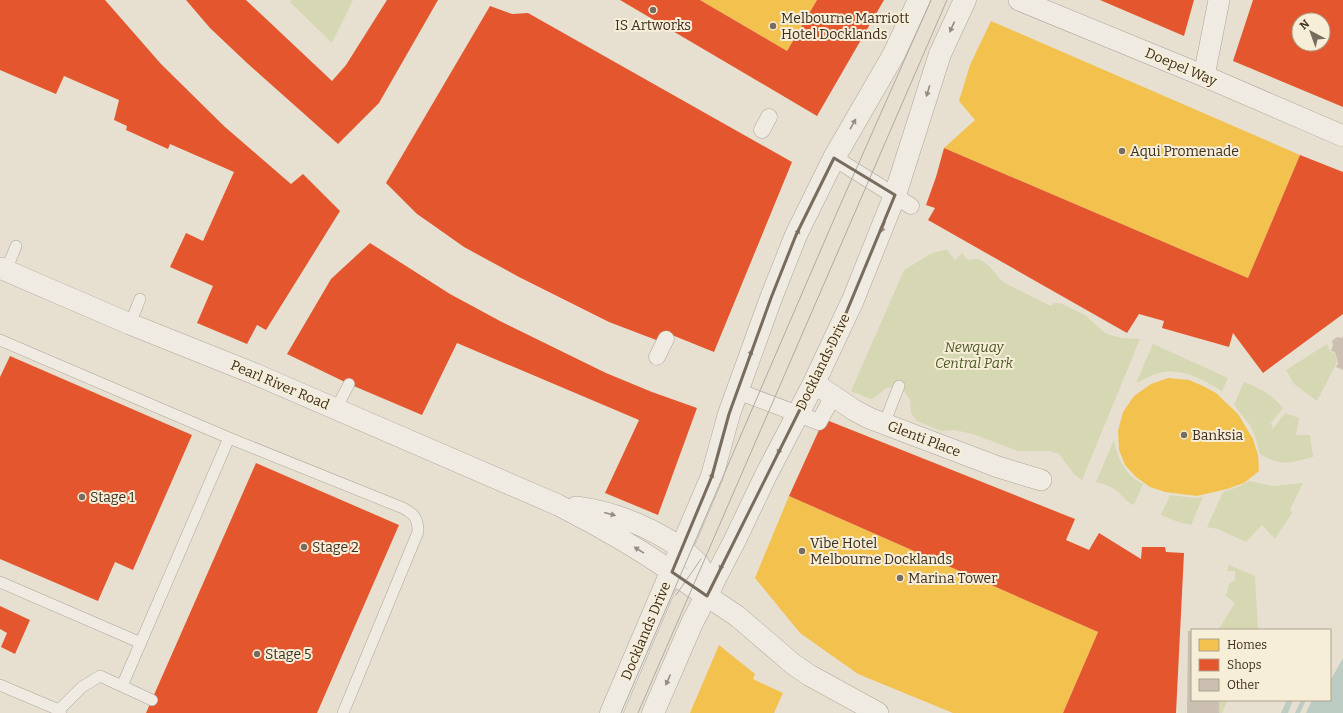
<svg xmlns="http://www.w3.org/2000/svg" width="1343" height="713" viewBox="0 0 1343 713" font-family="Bitter,serif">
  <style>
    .green { fill: #d6d7b3 }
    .water { fill: #bcccc2 }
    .pier { fill: #e7e0d1 }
    .homes { fill: #f2c14e }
    .shops { fill: #e4572e; fill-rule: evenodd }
    .building { fill: #cbbfb2 }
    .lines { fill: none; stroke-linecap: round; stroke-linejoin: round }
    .service-casing { stroke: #ada599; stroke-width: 12 }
    .pedestrian-casing { stroke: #ada599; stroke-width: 17 }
    .minor-casing { stroke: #ada599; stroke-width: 22 }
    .tertiary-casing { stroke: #ada599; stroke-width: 23 }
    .service { stroke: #efebe3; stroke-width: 11 }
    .pedestrian { stroke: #efebe3; stroke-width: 16 }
    .minor { stroke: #efebe3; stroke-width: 21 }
    .tertiary { stroke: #efebe3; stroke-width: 22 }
    .tram { stroke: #afaaa2; stroke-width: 1 }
    .oneway { fill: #968c82 }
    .marked { fill: none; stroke: #786c5e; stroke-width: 3; stroke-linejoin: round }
    .poi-dot { fill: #786c5e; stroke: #f7eed8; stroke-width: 1.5 }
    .labels { text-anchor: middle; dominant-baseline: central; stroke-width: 4; stroke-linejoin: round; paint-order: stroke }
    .poi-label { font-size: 14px; fill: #3d2e20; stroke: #f7eed8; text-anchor: start }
    .street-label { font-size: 14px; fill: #3d2e20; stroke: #f7eed8 }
    .park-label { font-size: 14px; font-style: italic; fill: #4d5a26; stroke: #f7eed8 }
  </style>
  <rect width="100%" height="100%" fill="#e7e0d1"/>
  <path class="green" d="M 291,0 L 353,0 L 332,43 L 290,2 Z
    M 945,250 L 947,250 L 955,260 L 962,253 L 968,260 L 974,259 L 979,259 L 988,265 L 1003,282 L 1051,306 L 1054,303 L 1060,303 L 1085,315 L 1105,333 L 1110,335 L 1122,338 L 1140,339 L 1082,480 L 1074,474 L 1059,454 L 1050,451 L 1018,451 L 973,434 L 954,430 L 941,431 L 917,421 L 911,413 L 910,400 L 908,397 L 905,392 L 898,387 L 886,388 L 874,398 L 870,399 L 851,391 L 904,270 L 932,253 Z
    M 1153,344 L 1228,378 L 1222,391 C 1204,380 1181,367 1159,373 C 1151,375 1144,380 1136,383 Z
    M 1327,344 L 1330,352 L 1335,353 L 1337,362 L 1317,401 L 1294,384 L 1286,370 Z
    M 1244,382 C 1260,388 1272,395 1283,408 L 1271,423 L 1273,429 L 1285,413 L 1299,418 L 1296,435 L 1310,435 L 1313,457 C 1288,463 1283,467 1260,454 L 1255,436 L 1250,425 L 1234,405 Z
    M 1114,440 C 1117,458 1126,476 1143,484 L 1134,505 C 1126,502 1123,496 1117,491 C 1111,486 1103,484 1096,482 Z
    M 1249,481 L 1273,486 L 1303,483 L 1290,509 L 1292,513 L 1275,539 L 1262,525 L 1246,542 L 1218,529 L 1207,527 L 1223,492 L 1240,486 Z
    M 1170,495 L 1195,498 L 1203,497 L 1191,525 L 1178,522 L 1161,515 Z
    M 1229,565 L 1255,576 L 1258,630 L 1218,630 L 1235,603 L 1226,596 L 1229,584 L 1235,580 L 1235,571 L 1227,571 Z
    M 1219,700 L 1228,700 L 1222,713 L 1219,713 Z"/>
  <path class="water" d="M 1343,658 L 1343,713 L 1281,713 L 1287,700 L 1330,700 L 1330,681 Z"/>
  <path class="pier" d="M 1293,700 L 1301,700 L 1295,713 L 1288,713 Z
    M 1306,700 L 1312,700 L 1306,713 L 1300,713 Z"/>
  <path class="homes" d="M 700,0 L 817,0 L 787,51 Z
    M 991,21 L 1300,155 L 1248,278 L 944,148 L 975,120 L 959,101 L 970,65 Z
    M 1168,378 L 1189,380 L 1203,386 L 1216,393 L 1238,414 L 1253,439 L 1258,455 L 1259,471 L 1244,483 L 1227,489 L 1197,496 L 1165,492 L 1150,487 L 1136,477 L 1125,465 L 1119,450 L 1118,431 L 1123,412 L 1134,396 L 1151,384 Z
    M 789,496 L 1098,632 L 1063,713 L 953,713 L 858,674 L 800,633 L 755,578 Z
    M 719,645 L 755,674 L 753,679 L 783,693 L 774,713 L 690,713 Z"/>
  <path class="shops" d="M 0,0 L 105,0 L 161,64 L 225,127 L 291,184 L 303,174 L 340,211 L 266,330 L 257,325 L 247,344 L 197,323 L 213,286 L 170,267 L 186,233 L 203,241 L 234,172 L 170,144 L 168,149 L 126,130 L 127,126 L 114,120 L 119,100 L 64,76 L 56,94 L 0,70 Z
    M 186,0 L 246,0 L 332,81 L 346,65 L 387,0 L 438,0 L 379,103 L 338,144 L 247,63 L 210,28 Z
    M 620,0 L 700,0 L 787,51 L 817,0 L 884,0 L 817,116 Z
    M 1100,0 L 1194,0 L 1184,36 Z
    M 1253,0 L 1343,0 L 1343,107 L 1233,61 ZM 1299,20 L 1323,20 L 1323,44 L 1299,44 Z
    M 490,6 L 512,14 L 528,13 L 792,162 L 714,352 L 667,333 L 664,343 L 609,322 L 519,277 L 464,247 L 430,223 L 417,214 L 386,183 Z
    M 944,148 L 1248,278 L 1300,155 L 1343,172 L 1343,314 L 1263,373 L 1233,333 L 1229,347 L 1162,328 L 1164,321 L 1139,314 L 1127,333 L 928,220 L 935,208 L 926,205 L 936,177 Z
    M 370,243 L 450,294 L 500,321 L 606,373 L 652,392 L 697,408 L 658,515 L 605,493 L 639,420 L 457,343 L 422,415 L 349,384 L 287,354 L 331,279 Z
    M 10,356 L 192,435 L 133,570 L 115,562 L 98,601 L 0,559 L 0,377 Z
    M 824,419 L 1075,519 L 1066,540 L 1089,550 L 1099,533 L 1141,559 L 1142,547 L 1165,547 L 1166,552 L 1184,553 L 1176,713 L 1063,713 L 1098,632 L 789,496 Z
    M 256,463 L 399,525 L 317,713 L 146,713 Z
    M 0,606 L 30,620 L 15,654 L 1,647 L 7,633 L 0,629 Z"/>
  <path class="building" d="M 1343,335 L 1343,370 L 1336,367 L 1338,363 L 1335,352 L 1331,351 L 1333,345 L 1332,341 L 1337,337 L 1342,338 Z
    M 1188,631 L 1192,631 L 1192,700 L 1219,700 L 1219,713 L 1187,713 Z"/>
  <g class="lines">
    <g class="service-casing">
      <path id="service" d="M 6,271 L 16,246
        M 130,324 L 140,299
        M 0,340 L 229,438 L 403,508 C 414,514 418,518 418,532 L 343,713
        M 336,409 L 349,384
        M 884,424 L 899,386
        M 0,582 L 141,643
        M 0,685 L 59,710 L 61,713
        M 122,686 L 229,438
        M 59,710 L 82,687 L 100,676 L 152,700"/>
    </g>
    <g class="pedestrian-casing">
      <path id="pedestrian" d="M 762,130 L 769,117
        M 834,158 L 911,206
        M 657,357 L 666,339
        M 737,391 L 819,422 L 833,396"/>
    </g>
    <g class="minor-casing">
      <path id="minor" d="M 1019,0 L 1204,76 L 1343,136
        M 1204,76 L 1219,0
        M 0,268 L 130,324 L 255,374 L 558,505 C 597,525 635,546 672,572
        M 814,383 L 854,410 L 869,418 L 998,467 L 1041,480
        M 576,507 C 614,512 649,526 681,548
        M 707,596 L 737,616 L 793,664 L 809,675 L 878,713"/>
    </g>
    <g class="tertiary-casing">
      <path id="tertiary" d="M 681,548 L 698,564 L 711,587
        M 672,572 L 707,596
        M 611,713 L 712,476 L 729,414 L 771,298 L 796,235 L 834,158 L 894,54 L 919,0
        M 653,713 L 692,623 L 735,540 L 766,475 L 814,383 L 853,300 L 895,195 L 940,54 L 965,0"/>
    </g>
    <use href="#service" class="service"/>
    <use href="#pedestrian" class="pedestrian"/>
    <use href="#minor" class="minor"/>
    <use href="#tertiary" class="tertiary"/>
    <path class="tram" d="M 676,595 L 701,559
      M 621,713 L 838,210 L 931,0
      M 638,713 L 947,0"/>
  </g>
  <defs><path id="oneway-solid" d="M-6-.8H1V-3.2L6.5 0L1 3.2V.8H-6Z"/></defs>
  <g class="oneway">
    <use href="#oneway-solid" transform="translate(952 27) rotate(115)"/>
    <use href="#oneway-solid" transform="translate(928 91) rotate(107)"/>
    <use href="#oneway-solid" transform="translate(853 124) rotate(-61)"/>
    <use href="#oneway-solid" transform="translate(883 227) rotate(112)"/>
    <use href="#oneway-solid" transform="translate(797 234) rotate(-65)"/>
    <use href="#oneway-solid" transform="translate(750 355) rotate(-70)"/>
    <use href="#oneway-solid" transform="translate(780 449) rotate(118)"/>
    <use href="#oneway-solid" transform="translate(711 478) rotate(-70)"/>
    <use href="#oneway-solid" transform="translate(610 514) rotate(15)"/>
    <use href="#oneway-solid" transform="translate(639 550) rotate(-148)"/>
    <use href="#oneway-solid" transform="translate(722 565) rotate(116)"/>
    <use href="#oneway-solid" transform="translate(668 680) rotate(114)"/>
  </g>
  <path class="marked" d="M 834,158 L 895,195 L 837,335 L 707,596 L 672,572 L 712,476 L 729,414 L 771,298 L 796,235 Z"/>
  <g class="poi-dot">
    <circle cx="653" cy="10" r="4"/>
    <circle cx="773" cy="26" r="4"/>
    <circle cx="1122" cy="151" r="4"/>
    <circle cx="1184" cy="435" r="4"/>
    <circle cx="82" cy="497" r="4"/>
    <circle cx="304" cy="547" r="4"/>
    <circle cx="802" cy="551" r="4"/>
    <circle cx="900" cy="578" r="4"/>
    <circle cx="257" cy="654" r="4"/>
  </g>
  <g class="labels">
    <g class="poi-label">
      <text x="781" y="18">Melbourne Marriott<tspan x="781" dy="16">Hotel Docklands</tspan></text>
      <text x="653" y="25" text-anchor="middle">IS Artworks</text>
      <text x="1130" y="151">Aqui Promenade</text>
      <text x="1192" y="435">Banksia</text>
      <text x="90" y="497">Stage 1</text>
      <text x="810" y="543">Vibe Hotel<tspan x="810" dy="16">Melbourne Docklands</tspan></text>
      <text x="312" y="547">Stage 2</text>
      <text x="908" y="578">Marina Tower</text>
      <text x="265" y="654">Stage 5</text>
    </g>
    <g class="street-label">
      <text transform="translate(1181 67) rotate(23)">Doepel Way</text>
      <text transform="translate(823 362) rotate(-64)">Docklands Drive</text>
      <text transform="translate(280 385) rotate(23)">Pearl River Road</text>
      <text transform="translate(924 439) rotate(21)">Glenti Place</text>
      <text transform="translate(646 631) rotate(-67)">Docklands Drive</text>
    </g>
    <g class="park-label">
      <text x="974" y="347">Newquay<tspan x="974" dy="16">Central Park</tspan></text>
    </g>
  </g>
  <rect x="1191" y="629" width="140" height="72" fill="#f7eed8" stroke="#ada18e"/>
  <rect x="1199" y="639" width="20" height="12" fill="#f2c14e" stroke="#ada18e"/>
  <text x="1227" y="649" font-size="12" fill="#3d2e20">Homes</text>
  <rect x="1199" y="659" width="20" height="12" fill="#e4572e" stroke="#ada18e"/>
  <text x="1227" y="669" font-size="12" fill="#3d2e20">Shops</text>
  <rect x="1199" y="679" width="20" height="12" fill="#cbbfb2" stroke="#ada18e"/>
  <text x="1227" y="689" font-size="12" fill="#3d2e20">Other</text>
  <g transform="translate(1311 32) rotate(319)"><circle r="19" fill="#f7eed8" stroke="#ada18e"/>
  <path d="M0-3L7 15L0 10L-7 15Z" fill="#786c5e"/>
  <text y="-6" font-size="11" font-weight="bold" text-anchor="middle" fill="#3d2e20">N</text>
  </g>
</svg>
